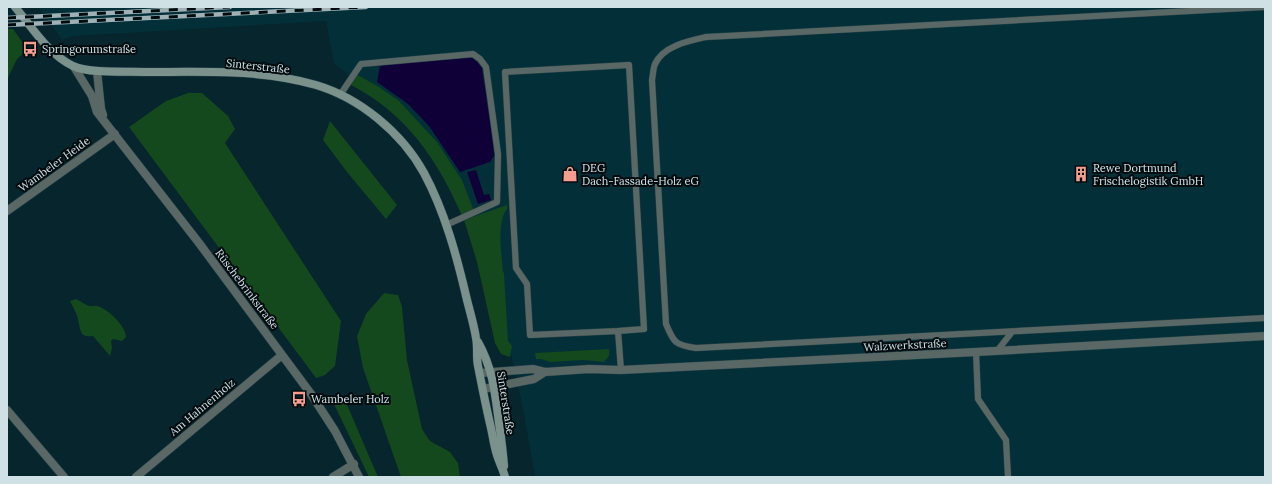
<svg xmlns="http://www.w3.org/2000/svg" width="1272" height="484" viewBox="0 0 1272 484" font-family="Lora,serif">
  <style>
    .built { fill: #032f38 }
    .green { fill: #14481d }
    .water { fill: #100038 }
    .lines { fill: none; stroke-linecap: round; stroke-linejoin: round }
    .lane-casing { stroke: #26434a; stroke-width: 7 }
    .street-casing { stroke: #26434a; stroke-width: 9 }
    .secondary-casing { stroke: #26434a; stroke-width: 9 }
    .lane { stroke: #5a6865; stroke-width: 6 }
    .street { stroke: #5a6865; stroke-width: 8 }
    .secondary { stroke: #7b918c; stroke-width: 8 }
    .rail-casing { stroke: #9db1b6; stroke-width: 4.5 }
    .rail { stroke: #020c0f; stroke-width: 3; stroke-dasharray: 9; stroke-linecap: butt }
    .labels { text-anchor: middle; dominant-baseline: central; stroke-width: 4; stroke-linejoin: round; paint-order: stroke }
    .poi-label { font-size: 11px; fill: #d0e1e5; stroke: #020c0f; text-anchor: start }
    .street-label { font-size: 11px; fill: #d0e1e5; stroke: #020c0f }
  </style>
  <rect width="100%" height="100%" fill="#06252c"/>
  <path class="built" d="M 38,7 L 1265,7 L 1265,477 L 535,477 L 523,409 L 487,242 L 449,176 L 412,121 L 334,64 L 326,21 L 73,36 L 62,40 Z"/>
  <path class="green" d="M 7,29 L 13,29 L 28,50 L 17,59 L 8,78 L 7,76 Z
    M 356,74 L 379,87 L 399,101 L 437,142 L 462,180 L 474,211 L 462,216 C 438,160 405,112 349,84 Z
    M 188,93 L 202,93 L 228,116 L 235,129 L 225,143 L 341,321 L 335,366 L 325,375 L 316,378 L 129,127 L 166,101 Z
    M 330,121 L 397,205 L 386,219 L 347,172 L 323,140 Z
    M 507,205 L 507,209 C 496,222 502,256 503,272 L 504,273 L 508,341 L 512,346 L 510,357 L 501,354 L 495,343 L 477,262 L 464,220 Z
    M 384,293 L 398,295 L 402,307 L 407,360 L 422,429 L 430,441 L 450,452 L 458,463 L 460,477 L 401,477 L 363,368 L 357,336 L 366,314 Z
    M 76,299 C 81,301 86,306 91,306 C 93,307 95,305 97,306 C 107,308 126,326 126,337 L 122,341 L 113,339 L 111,341 L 112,348 L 110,356 L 93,336 C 79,338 81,330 78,320 C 77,313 73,307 70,301 Z
    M 609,349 L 609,356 L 604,362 L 584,360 L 550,362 L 541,359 L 536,359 L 535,353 Z
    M 332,400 L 345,400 L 378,477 L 369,477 Z"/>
  <path class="water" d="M 471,57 L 477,62 L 482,68 L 493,143 L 494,156 L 490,162 L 460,172 L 429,126 L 408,104 L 377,82 L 380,66 L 384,64 Z
    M 476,170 L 484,195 L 489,194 L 491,200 L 478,204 L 467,172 Z"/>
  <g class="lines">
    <g class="lane-casing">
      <path id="lane" d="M 1265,7 L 706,37 C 688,41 663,46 655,64 C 653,69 653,75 652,80 L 666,324 C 674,343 675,345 696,348 L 1265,318
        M 340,95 L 361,64 L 473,54 L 480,59 L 486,67 L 498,154 L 497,202 L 446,225
        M 618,331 L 530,335 L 527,284 L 516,268 L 505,72 L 629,65 L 644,329 L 618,331 L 621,370
        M 997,351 L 1012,332
        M 976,352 L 978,399 L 1006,440 L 1008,477"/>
    </g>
    <g class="street-casing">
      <path id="street" d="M 74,67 L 92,96 L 97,112 L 199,243 L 311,394 L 335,431 L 359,477
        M 97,71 L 101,109 L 103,115
        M 7,211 L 115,134
        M 480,373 L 533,369 L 545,372 L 589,369 L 621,370 L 976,352 L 1265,336
        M 483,389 L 534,379 L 545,372
        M 7,410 L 64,477
        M 136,477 L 282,355
        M 333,477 L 354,464"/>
    </g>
    <g class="secondary-casing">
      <path id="secondary" d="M 15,7 C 32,27 48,54 73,66 C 91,74 127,71 147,72 C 203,72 262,69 316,85 C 360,98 402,133 424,173 C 445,212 457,257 467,300 C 470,312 474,325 476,338 C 478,347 476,357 478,366 C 482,386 486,407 491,428 C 493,437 494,446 497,455 C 499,462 503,469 505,477
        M 478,342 C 493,369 495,393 499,423 C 501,437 503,452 504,466"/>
    </g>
    <use href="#lane" class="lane"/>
    <use href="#street" class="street"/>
    <use href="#secondary" class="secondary"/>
    <g class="rail-casing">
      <path id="rail" d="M 7,18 L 230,7
        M 7,25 L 366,7"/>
    </g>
    <use href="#rail" class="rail"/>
  </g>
  <defs>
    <g id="bus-bare" transform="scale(1.2)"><path d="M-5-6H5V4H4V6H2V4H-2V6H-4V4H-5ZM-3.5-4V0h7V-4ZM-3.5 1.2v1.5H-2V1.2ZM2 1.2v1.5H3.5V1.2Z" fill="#f59d8e" stroke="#020c0f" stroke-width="2.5" paint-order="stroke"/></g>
    <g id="shop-bare" transform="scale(1.2)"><path d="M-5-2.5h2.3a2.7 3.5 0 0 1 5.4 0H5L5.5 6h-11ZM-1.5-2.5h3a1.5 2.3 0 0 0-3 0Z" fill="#f59d8e" stroke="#020c0f" stroke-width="2.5" paint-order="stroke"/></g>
    <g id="building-bare" transform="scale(1.2)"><path d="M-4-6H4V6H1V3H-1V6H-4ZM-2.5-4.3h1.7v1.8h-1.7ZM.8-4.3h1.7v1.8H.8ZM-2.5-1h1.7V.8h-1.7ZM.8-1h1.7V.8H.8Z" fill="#f59d8e" stroke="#020c0f" stroke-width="2.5" paint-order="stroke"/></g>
  </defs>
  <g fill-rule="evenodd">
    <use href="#bus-bare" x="30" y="49"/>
    <use href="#shop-bare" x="570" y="174"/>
    <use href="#building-bare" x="1081" y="174"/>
    <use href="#bus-bare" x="299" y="399"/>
  </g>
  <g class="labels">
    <g class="poi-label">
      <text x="42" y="49">Springorumstraße</text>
      <text x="582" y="168">DEG<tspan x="582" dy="13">Dach-Fassade-Holz eG</tspan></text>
      <text x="1093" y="168">Rewe Dortmund<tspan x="1093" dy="13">Frischelogistik GmbH</tspan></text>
      <text x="311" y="399">Wambeler Holz</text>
    </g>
    <g class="street-label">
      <text transform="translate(258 66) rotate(6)">Sinterstraße</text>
      <text transform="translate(54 164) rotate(-36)">Wambeler Heide</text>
      <text transform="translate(247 289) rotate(53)">Rüschebrinkstraße</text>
      <text transform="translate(905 345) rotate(-3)">Walzwerkstraße</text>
      <text transform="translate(506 403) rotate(81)">Sinterstraße</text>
      <text transform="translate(202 407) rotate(-40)">Am Hahnenholz</text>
    </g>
  </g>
  <rect width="1272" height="484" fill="none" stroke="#d0e1e5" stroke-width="16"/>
</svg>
